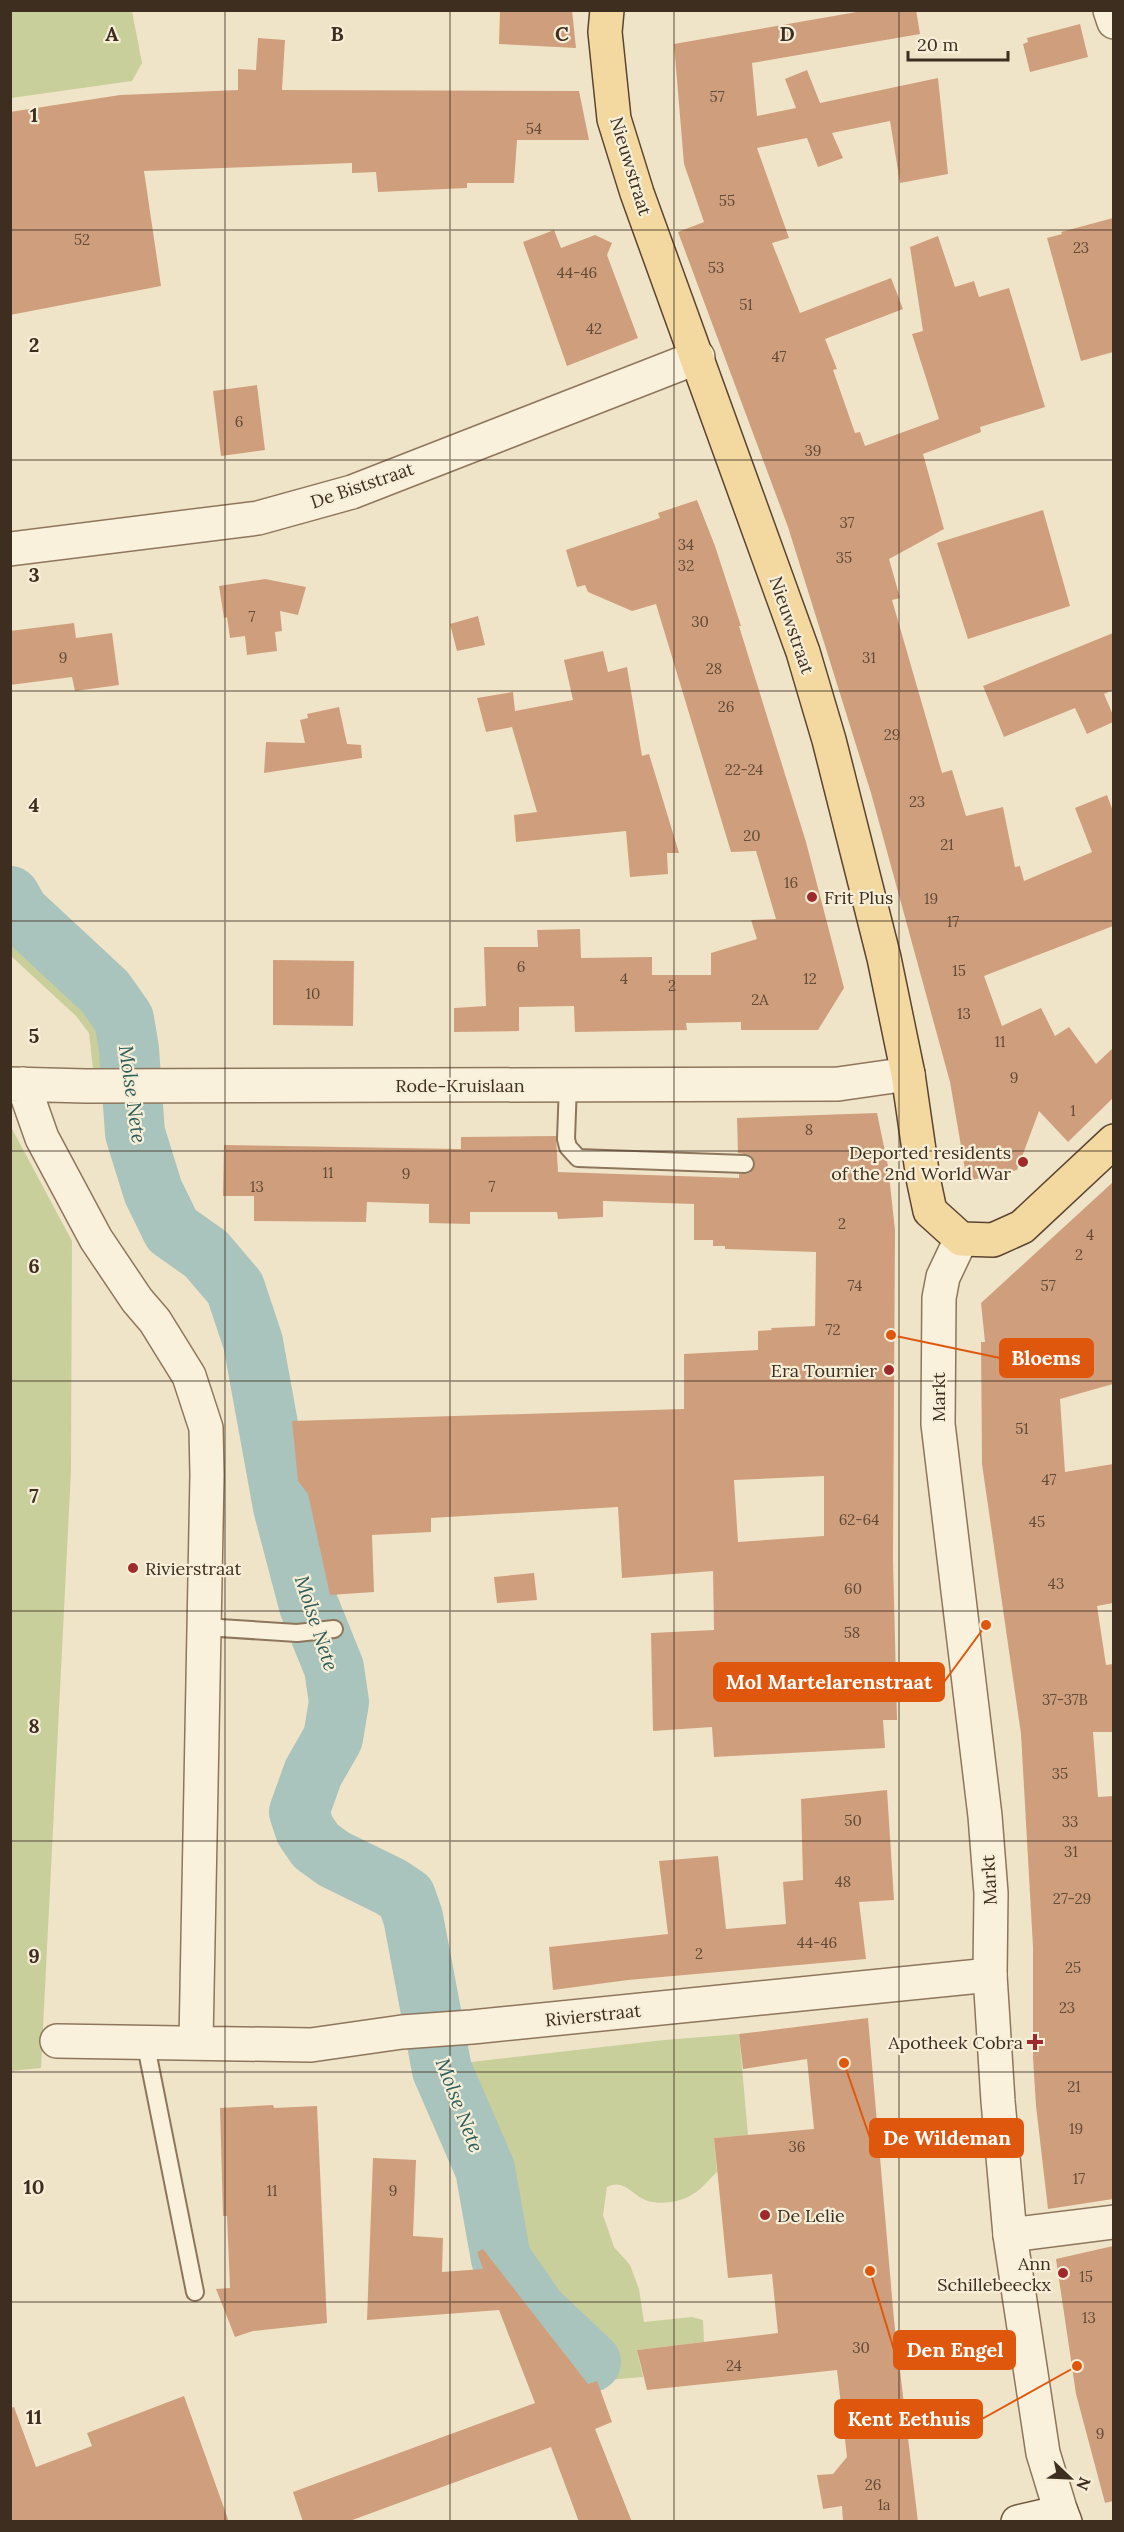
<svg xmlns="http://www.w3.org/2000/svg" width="1124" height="2532" viewBox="0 0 1124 2532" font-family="Lora,serif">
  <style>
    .green { fill: #c9cf9b }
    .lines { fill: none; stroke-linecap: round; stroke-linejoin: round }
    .river { stroke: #a9c4bc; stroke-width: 60 }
    .building { fill: #cf9f7d; fill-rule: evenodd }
    .service-casing { stroke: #8d765c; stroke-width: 20 }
    .minor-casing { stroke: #8d765c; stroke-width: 36 }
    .tertiary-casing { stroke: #8d765c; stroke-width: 36 }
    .secondary-casing { stroke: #6f573f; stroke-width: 36 }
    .primary-casing { stroke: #5b4430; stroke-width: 36 }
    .service { stroke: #faf1dc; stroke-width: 16 }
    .minor { stroke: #faf1dc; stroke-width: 33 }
    .tertiary { stroke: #faf1dc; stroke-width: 33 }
    .secondary { stroke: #faf1dc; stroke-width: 33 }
    .primary { stroke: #f3d9a0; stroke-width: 33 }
    .grid { fill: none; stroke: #3d2e20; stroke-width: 1.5; stroke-opacity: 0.55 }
    .poi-dot { fill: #9e2a2b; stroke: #f7eed8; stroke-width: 2 }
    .labels { text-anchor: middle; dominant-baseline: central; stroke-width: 4.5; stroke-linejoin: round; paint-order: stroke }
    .number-label { font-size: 15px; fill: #624a37 }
    .street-label { font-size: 18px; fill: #3d2e20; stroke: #f7eed8 }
    .poi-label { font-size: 18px; fill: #3d2e20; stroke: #f7eed8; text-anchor: end }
    .water-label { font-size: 20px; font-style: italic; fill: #2f5d5a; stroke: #f7eed8 }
    .grid-label { font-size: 20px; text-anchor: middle; font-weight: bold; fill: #3d2e20; stroke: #f7eed8; stroke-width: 4.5; stroke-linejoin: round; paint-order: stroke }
    .leader { fill: none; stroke: #df570d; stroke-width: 2 }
    .callout-dot { fill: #df570d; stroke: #f7eed8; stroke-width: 2 }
    .callout { fill: #df570d; stroke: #df570d; stroke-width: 2 }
    .callout-label { font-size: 20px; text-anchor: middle; font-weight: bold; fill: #fff }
  </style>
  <rect width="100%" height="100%" fill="#f0e4c8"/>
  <path class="green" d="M 10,11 L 132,11 L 142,63 L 132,81 L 11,98 Z
    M 11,896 L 19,912 L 105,992 L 124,1019 L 130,1067 L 93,1069 L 89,1033 L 76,1016 L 11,956 Z
    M 10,1125 L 72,1241 L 71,1471 L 41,2068 L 11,2071 Z
    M 739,2034 L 748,2135 L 714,2138 L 717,2172 C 709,2179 702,2189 693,2194 C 681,2202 662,2205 648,2201 C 632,2196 625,2178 607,2187 L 603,2215 L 614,2247 L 630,2265 L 639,2289 L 644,2322 L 692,2317 L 703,2320 L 704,2342 L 637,2350 L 643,2377 L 608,2380 L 593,2349 L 547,2307 L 511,2257 L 494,2176 L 479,2129 L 460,2084 L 454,2064 L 664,2040 Z"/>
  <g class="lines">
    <path class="river" d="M 10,896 L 19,912 L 105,992 L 124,1019 L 129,1049 L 135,1133 L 153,1191 L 172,1230 L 206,1254 L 235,1288 L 253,1342 L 283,1507 L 309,1606 L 334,1668 L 339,1702 L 333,1738 L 313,1773 L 299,1812 L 305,1830 L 316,1846 L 334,1859 L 391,1887 L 406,1897 L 413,1917 L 442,2070 L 485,2169 L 501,2259 L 537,2311 L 591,2362"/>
  </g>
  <path class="building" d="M 500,10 L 572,10 L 576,48 L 499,44 Z
    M 868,10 L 916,10 L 920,34 L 752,63 L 757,116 L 796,108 L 785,79 L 807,70 L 820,103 L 938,78 L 948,174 L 900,183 L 890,121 L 832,133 L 843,158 L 818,167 L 807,138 L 757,148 L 789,238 L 772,243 L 800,313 L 891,278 L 903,309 L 825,339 L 837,369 L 833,370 L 855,433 L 860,432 L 865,446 L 939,419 L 912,334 L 923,331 L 910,247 L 938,236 L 955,287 L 974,281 L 979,297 L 1009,288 L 1045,407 L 980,427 L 981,432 L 923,454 L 944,529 L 889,559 L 900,598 L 892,600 L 942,773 L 952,770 L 966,816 L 1003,807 L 1015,867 L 1020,866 L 1024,881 L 1092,852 L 1075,808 L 1107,795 L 1113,811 L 1113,926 L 984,976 L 1002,1026 L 1041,1008 L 1055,1036 L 1069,1027 L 1096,1064 L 1113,1048 L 1113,1098 L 1068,1142 L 1039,1111 L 1017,1170 L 967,1181 L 950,1082 L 871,793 L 788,527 L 678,232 L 704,222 L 684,164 L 674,44 Z
    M 1080,24 L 1088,57 L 1030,72 L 1023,44 L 1028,42 L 1027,38 Z
    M 258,38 L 285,40 L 282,90 L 579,91 L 589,140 L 517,140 L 514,183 L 467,183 L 467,188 L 378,192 L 376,172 L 352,173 L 352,163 L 144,171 L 161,286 L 10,315 L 10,112 L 120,95 L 238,90 L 238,69 L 256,70 Z
    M 1113,218 L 1113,352 L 1081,361 L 1047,238 L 1062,234 L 1061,232 Z
    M 554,230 L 561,248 L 595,235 L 612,243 L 607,255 L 638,338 L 567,366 L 523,242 Z
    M 257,385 L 265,450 L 221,456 L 213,391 Z
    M 697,500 L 715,546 L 741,626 L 739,626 L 806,842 L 844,988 L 818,1030 L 741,1030 L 741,1022 L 686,1023 L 687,1030 L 575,1032 L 574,1006 L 519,1007 L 519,1031 L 454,1032 L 454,1008 L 486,1006 L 484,947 L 538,947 L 537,930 L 580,929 L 581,958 L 652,957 L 652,975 L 711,975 L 711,953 L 757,939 L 751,920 L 776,919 L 756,851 L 731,852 L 656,604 L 632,611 L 588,592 L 585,585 L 577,587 L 566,550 L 660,518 L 658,513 Z
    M 1043,510 L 1070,606 L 968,639 L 937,543 Z
    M 265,579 L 306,587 L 298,615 L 280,611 L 282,631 L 275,632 L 277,651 L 247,655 L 245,636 L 230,638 L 227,617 L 224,618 L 219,586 Z
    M 478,616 L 485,645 L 457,651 L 450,624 Z
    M 74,623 L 76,638 L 112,633 L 119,685 L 75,691 L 72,677 L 10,685 L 10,631 Z
    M 1113,633 L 1113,690 L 1104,694 L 1113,715 L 1113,722 L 1087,734 L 1075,708 L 1004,737 L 983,686 Z
    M 603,651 L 608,672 L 627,667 L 642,756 L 649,754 L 679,853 L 667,853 L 668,874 L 630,877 L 626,831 L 516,842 L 514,815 L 537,812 L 512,727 L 486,732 L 477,698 L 513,692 L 515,711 L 573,700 L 564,660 Z
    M 339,707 L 347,744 L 361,745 L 362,758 L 264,773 L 266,742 L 305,743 L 300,720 L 308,718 L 307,714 Z
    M 273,960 L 354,961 L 353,1026 L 273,1025 Z
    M 877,1113 L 888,1166 L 895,1230 L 893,1560 L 897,1720 L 883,1720 L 885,1748 L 714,1757 L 712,1727 L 653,1731 L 651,1633 L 714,1630 L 713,1571 L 622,1578 L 618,1507 L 431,1518 L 431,1532 L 372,1535 L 374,1592 L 330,1595 L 308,1494 L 298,1481 L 292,1421 L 684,1409 L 684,1354 L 758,1350 L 758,1331 L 772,1330 L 771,1328 L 815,1326 L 816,1252 L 725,1249 L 725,1246 L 713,1246 L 713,1240 L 694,1240 L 694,1204 L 603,1201 L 603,1217 L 558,1219 L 557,1212 L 470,1212 L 470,1224 L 429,1223 L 429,1204 L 367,1202 L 366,1222 L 254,1221 L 254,1196 L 223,1196 L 224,1145 L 461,1149 L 461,1137 L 556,1136 L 558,1172 L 739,1178 L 739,1174 L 750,1173 L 755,1164 L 750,1155 L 738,1153 L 737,1118 ZM 824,1476 L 824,1536 L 738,1542 L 734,1480 Z
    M 1113,1182 L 1113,1384 L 1060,1399 L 1065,1472 L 1113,1464 L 1113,1603 L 1097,1606 L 1106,1665 L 1113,1664 L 1113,1732 L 1093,1732 L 1098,1797 L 1113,1796 L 1113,2199 L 1048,2209 L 1036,2106 L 1033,2058 L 1033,1947 L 1021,1734 L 982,1464 L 981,1342 L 985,1342 L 981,1303 Z
    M 534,1573 L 537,1600 L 497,1603 L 494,1577 Z
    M 887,1790 L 894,1900 L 859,1902 L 866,1959 L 628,1980 L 553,1990 L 549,1947 L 668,1934 L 659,1861 L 718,1856 L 726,1929 L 786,1924 L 783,1882 L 803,1880 L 801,1799 Z
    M 868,2018 L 894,2320 L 918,2522 L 843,2522 L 842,2506 L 823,2509 L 817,2475 L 833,2474 L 847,2457 L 837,2370 L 647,2390 L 637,2350 L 778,2333 L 772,2274 L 728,2278 L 714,2138 L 814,2129 L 807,2059 L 743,2069 L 739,2034 Z
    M 273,2105 L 274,2108 L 317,2106 L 327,2323 L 253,2331 L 235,2337 L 216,2289 L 230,2288 L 227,2216 L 223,2216 L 220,2108 Z
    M 373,2158 L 416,2160 L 413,2236 L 443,2238 L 442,2272 L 483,2269 L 477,2252 L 483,2249 L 588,2384 L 597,2381 L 612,2422 L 595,2429 L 632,2522 L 579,2522 L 551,2447 L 347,2522 L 303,2522 L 293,2492 L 535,2403 L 499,2310 L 367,2320 Z
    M 1113,2246 L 1113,2501 L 1105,2503 L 1076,2394 L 1056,2259 Z
    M 184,2396 L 229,2522 L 10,2522 L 10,2408 L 14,2407 L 36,2467 L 92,2446 L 87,2433 Z"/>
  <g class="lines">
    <g class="service-casing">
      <path id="service" d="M 568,1084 L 566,1139 L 568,1147 L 578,1158 L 745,1164
        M 204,1627 L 297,1633 L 334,1629
        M 145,2041 L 195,2292"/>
    </g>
    <g class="minor-casing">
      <path id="minor" d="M 1110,10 L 1114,22
        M 10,549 L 258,518 L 352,492 L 698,357
        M 10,1084 L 86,1086 L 838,1084 L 908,1074
        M 23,1084 L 42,1138 L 96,1239 L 137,1300 L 155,1321 L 189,1376 L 206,1428 L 207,1475 L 196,2043
        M 57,2041 L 311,2045 L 402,2032 L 472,2027 L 990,1975
        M 1010,2235 L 1114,2222"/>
    </g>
    <g class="tertiary-casing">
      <path id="tertiary" d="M 961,1239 L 943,1277 L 939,1298 L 938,1424 L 985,1816 L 991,1893 L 990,1975 L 998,2101 L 1010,2235 L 1043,2453 L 1061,2512"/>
    </g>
    <g class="secondary-casing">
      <path id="secondary" d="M 1018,2522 L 1061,2512 L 1065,2522"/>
    </g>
    <g class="primary-casing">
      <path id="primary" d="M 607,10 L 605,32 L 614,119 L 637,193 L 803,652 L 829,740 L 884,958 L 908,1074 L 923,1178 L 930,1211 L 961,1239 L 993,1240 L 1022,1227 L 1114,1141"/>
    </g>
    <use href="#service" class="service"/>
    <use href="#minor" class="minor"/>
    <use href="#tertiary" class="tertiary"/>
    <use href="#secondary" class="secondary"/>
    <use href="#primary" class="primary"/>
  </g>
  <path class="grid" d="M 225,10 L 225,2522M 450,10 L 450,2522M 674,10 L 674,2522M 899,10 L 899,2522M 10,230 L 1114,230M 10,460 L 1114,460M 10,691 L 1114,691M 10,921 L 1114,921M 10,1151 L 1114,1151M 10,1381 L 1114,1381M 10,1611 L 1114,1611M 10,1841 L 1114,1841M 10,2072 L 1114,2072M 10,2302 L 1114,2302"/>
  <g class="poi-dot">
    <circle cx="812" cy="897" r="6"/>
    <circle cx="1023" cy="1162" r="6"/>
    <circle cx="889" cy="1370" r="6"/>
    <circle cx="133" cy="1568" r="6"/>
    <path d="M1032 2033h6v6h6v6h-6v6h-6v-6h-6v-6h6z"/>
    <circle cx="765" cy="2215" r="6"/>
    <circle cx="1063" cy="2273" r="6"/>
  </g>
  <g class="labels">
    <g class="number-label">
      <text x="717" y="96">57</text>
      <text x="534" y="128">54</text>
      <text x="727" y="200">55</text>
      <text x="82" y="239">52</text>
      <text x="1081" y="247">23</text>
      <text x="716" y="267">53</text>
      <text x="577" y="272">44-46</text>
      <text x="746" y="304">51</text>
      <text x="594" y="328">42</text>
      <text x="779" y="356">47</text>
      <text x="239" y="421">6</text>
      <text x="813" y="450">39</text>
      <text x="847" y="522">37</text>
      <text x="686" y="544">34</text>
      <text x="844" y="557">35</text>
      <text x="686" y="565">32</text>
      <text x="252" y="616">7</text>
      <text x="700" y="621">30</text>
      <text x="63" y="657">9</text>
      <text x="869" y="657">31</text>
      <text x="714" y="668">28</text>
      <text x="726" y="706">26</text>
      <text x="892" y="734">29</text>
      <text x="744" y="769">22-24</text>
      <text x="917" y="801">23</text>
      <text x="752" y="835">20</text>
      <text x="947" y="844">21</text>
      <text x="791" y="882">16</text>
      <text x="931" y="898">19</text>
      <text x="953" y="921">17</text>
      <text x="521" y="966">6</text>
      <text x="959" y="970">15</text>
      <text x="624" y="978">4</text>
      <text x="810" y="978">12</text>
      <text x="672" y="985">2</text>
      <text x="313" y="993">10</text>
      <text x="760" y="999">2A</text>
      <text x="964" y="1013">13</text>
      <text x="1000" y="1041">11</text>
      <text x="1014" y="1077">9</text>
      <text x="1073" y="1110">1</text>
      <text x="809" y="1129">8</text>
      <text x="328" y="1172">11</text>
      <text x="406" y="1173">9</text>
      <text x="257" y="1186">13</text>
      <text x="492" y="1186">7</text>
      <text x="842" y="1223">2</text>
      <text x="1090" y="1234">4</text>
      <text x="1079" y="1254">2</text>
      <text x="855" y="1285">74</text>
      <text x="1048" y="1285">57</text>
      <text x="833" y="1329">72</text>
      <text x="1022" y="1428">51</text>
      <text x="1049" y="1479">47</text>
      <text x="859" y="1519">62-64</text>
      <text x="1037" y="1521">45</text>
      <text x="1056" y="1583">43</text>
      <text x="853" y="1588">60</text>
      <text x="852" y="1632">58</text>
      <text x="1065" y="1699">37-37B</text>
      <text x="1060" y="1773">35</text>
      <text x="853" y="1820">50</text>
      <text x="1070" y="1821">33</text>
      <text x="1071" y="1851">31</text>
      <text x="843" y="1881">48</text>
      <text x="1072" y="1898">27-29</text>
      <text x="817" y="1942">44-46</text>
      <text x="699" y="1953">2</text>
      <text x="1073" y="1967">25</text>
      <text x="1067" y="2007">23</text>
      <text x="1074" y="2086">21</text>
      <text x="1076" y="2128">19</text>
      <text x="797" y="2146">36</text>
      <text x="1079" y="2178">17</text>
      <text x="272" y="2190">11</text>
      <text x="393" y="2190">9</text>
      <text x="1086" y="2276">15</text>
      <text x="1089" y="2317">13</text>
      <text x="861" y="2347">30</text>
      <text x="734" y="2365">24</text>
      <text x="1100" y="2433">9</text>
      <text x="873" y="2484">26</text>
      <text x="884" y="2504">1a</text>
    </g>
    <g class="street-label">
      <text transform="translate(631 166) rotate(73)">Nieuwstraat</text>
      <text transform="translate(362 485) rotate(-19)">De Biststraat</text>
      <text transform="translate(792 625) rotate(71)">Nieuwstraat</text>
      <text x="460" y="1085">Rode-Kruislaan</text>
      <text transform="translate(938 1397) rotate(-90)">Markt</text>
      <text transform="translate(989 1880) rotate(-93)">Markt</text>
      <text transform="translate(593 2015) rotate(-6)">Rivierstraat</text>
    </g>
    <g class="poi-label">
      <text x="824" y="897" text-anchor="start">Frit Plus</text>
      <text x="1011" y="1152">Deported residents<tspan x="1011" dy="21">of the 2nd World War</tspan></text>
      <text x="877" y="1370">Era Tournier</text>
      <text x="145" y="1568" text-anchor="start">Rivierstraat</text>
      <text x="1023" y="2042">Apotheek Cobra</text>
      <text x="777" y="2215" text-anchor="start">De Lelie</text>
      <text x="1051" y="2263">Ann<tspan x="1051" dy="21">Schillebeeckx</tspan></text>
    </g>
    <g class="water-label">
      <text transform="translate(133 1094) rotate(82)">Molse Nete</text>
      <text transform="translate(317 1623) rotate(72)">Molse Nete</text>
      <text transform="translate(460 2105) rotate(69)">Molse Nete</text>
    </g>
  </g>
  <g class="grid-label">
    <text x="112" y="41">A</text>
    <text x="337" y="41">B</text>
    <text x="562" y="41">C</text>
    <text x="787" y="41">D</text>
    <text x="34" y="122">1</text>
    <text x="34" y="352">2</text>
    <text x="34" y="582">3</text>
    <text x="34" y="812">4</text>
    <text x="34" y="1043">5</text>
    <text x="34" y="1273">6</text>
    <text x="34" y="1503">7</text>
    <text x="34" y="1733">8</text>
    <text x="34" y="1963">9</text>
    <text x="34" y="2194">10</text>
    <text x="34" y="2424">11</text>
  </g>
  <path class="leader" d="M891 1335L1000 1358M986 1625L944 1682M844 2063L870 2138M870 2271L894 2350M1077 2366L982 2419"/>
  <g class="callout-dot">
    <circle cx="891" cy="1335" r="6"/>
    <circle cx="986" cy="1625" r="6"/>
    <circle cx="844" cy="2063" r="6"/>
    <circle cx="870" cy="2271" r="6"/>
    <circle cx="1077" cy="2366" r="6"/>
  </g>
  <g class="callout">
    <rect x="1000" y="1339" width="93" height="38" rx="6"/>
    <rect x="714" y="1663" width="230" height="38" rx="6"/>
    <rect x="870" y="2119" width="153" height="38" rx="6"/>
    <rect x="894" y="2331" width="121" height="38" rx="6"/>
    <rect x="835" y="2400" width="147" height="38" rx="6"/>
  </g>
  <g class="callout-label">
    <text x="1046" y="1365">Bloems</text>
    <text x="829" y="1689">Mol Martelarenstraat</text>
    <text x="947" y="2145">De Wildeman</text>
    <text x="955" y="2357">Den Engel</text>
    <text x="909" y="2426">Kent Eethuis</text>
  </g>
  <rect width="1124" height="2532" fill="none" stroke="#3d2e20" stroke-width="24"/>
  <g transform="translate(1070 2478) rotate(113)" stroke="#f7eed8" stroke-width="4.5" paint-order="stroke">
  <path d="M0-4.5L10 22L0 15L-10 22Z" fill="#3d2e20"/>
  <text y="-9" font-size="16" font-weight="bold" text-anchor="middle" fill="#3d2e20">N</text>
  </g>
  <path d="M908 51v9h100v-9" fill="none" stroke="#3d2e20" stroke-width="3"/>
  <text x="917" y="51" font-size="18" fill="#3d2e20" stroke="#f7eed8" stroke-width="4.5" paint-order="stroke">20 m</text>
</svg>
